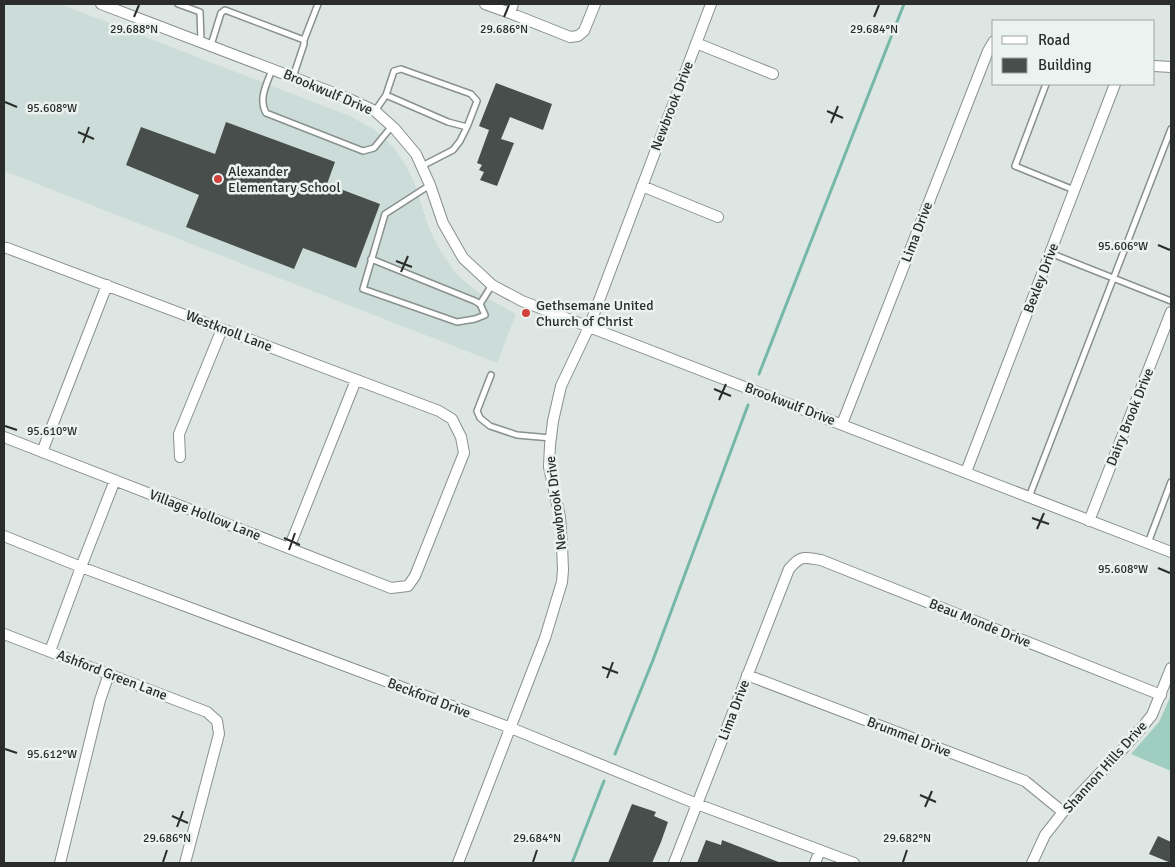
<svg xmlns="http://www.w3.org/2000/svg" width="1175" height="867" viewBox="0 0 1175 867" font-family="Signika,sans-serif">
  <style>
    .built { fill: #ccdcd8 }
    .green { fill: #9fcdc0 }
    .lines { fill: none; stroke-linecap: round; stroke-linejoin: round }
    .stream { stroke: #76b8a7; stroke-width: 3 }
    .building { fill: #484e4c }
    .lane-casing { stroke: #89908e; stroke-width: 8 }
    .street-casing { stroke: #89908e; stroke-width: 12 }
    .lane { stroke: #fff; stroke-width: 5 }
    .street { stroke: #fff; stroke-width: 10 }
    .ticks { fill: none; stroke: #2a2d2c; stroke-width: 2 }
    .poi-dot { fill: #d1423e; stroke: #ebf3f1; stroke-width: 2 }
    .labels { text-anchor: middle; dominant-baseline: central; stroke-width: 5; stroke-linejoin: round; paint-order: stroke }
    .street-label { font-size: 14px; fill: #2a2d2c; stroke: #ebf3f1 }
    .poi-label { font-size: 14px; fill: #2a2d2c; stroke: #ebf3f1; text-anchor: start }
    .ticks-label { font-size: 12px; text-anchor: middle; fill: #2a2d2c; stroke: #ebf3f1; stroke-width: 5; stroke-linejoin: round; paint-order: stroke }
  </style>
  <rect width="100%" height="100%" fill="#dee6e3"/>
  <path class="built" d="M 4,4 L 60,4 L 350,116 L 375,130 L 394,148 L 406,166 L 416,187 L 427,223 L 438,247 L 456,274 L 480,294 L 516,314 L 497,363 L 4,171 Z"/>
  <path class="green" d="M 1171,695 L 1171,771 L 1131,754 L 1159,722 Z"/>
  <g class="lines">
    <path class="stream" d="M 759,374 L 904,4
      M 615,754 L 653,660 L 748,405
      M 572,863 L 604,781"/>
  </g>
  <path class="building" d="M 496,83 L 552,104 L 543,130 L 510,117 L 501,139 L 514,143 L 497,186 L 480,180 L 484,172 L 479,170 L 482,165 L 477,163 L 489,130 L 479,126 Z
    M 226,122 L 335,162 L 327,184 L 380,204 L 356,268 L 303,248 L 294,269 L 186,227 L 199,195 L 126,165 L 141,127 L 215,154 Z
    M 632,804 L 656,812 L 654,816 L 668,822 L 661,842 L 652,863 L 608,863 Z
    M 1158,836 L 1171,842 L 1171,863 L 1149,854 Z
    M 706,840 L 721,845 L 722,840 L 781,863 L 697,863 Z"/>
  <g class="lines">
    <g class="lane-casing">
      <path id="lane" d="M 178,4 L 200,12 L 201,42
        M 304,40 L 318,4
        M 211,45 L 221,13 L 225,10 L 304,40 L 304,44 L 293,77
        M 401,69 L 471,94 L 477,101 L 467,127 L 448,122 L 386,95 L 394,71 Z
        M 272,70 C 267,83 258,99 266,113 L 363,151 L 374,148 L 392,126
        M 1046,84 L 1015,166 L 1074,190
        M 375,111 L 386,95
        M 422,166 L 453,150 L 460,141 L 467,127
        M 1050,253 L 1171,301
        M 371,259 L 475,301 L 480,304 L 485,315 L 475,319 L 457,322 L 363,289 L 385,214 L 430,185
        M 480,304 L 492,285
        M 491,375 L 477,411 L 480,418 L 490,426 L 517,435 L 551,438
        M 1029,497 L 1171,129
        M 1148,543 L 1171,482"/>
    </g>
    <g class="street-casing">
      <path id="street" d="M 101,4 L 347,98 L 375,111 L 395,129 L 416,154 L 430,185 L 443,223 L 463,258 L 492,285 L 522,301 L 1171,552
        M 485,4 L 510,13 L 513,4
        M 510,13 L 570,37 L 578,36 L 584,31 L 595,4
        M 696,43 L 773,74
        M 1154,66 L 1171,67
        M 642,186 L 718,217
        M 4,248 L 7,248 L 439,411 L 452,419 L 461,437 L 464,453 L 415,576 L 408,586 L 391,588 L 4,437
        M 842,424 L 988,51 L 994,41
        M 42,452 L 107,285
        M 180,457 L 179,434 L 222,329
        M 966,472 L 1115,84
        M 1089,521 L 1171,312
        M 4,536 L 81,567 L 511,728 L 697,804 L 854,863
        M 289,548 L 356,380
        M 4,634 L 207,712 L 217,721 L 219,734 L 185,863
        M 50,651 L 81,567 L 115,480
        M 747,675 L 1025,781 L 1063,812
        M 60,863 L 100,700 L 109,674
        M 458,863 L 545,638 L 562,582 L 563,570 L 562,545 L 560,517 L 549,467 L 550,445 L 553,421 L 561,386 L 589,327 L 711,4
        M 674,863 L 789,569 C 801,555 803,557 821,560 L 1161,695
        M 815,863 L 820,850
        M 1032,863 L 1045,835 L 1063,812 L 1122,750 L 1144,725 L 1152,715 L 1171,668"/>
    </g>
    <use href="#lane" class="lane"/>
    <use href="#street" class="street"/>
  </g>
  <path class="ticks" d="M 134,17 L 139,5M 504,17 L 509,5M 874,17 L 879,5M 5,102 L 17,107M 827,111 L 843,118M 831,123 L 838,106M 78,132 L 94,139M 83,143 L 89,127M 1158,245 L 1170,250M 396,261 L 412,267M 401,272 L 408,256M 714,389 L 731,396M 719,400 L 726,384M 5,426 L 17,430M 1032,518 L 1049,524M 1037,529 L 1044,513M 284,538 L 300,545M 289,550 L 295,533M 1158,568 L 1170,573M 602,667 L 618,673M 607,678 L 613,662M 5,749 L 17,753M 920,795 L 936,802M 925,807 L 932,791M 172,816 L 188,823M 177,827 L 183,811M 163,862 L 167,850M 533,862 L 537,850M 903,862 L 907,850"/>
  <g class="poi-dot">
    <circle cx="218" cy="179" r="5"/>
    <circle cx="526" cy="313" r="5"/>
  </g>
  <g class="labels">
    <g class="street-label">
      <text transform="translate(328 92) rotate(23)">Brookwulf Drive</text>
      <text transform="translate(672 106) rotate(-69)">Newbrook Drive</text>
      <text transform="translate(917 232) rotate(-69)">Lima Drive</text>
      <text transform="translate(1041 278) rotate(-69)">Bexley Drive</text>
      <text transform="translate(229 331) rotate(21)">Westknoll Lane</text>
      <text transform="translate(790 404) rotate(21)">Brookwulf Drive</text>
      <text transform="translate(1130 417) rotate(-68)">Dairy Brook Drive</text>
      <text transform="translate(556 503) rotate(-97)">Newbrook Drive</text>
      <text transform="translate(205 515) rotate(21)">Village Hollow Lane</text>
      <text transform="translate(980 623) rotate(22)">Beau Monde Drive</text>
      <text transform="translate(112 675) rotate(21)">Ashford Green Lane</text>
      <text transform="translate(429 698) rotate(21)">Beckford Drive</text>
      <text transform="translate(734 710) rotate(-69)">Lima Drive</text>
      <text transform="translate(909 737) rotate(21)">Brummel Drive</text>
      <text transform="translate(1105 767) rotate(-48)">Shannon Hills Drive</text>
    </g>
    <g class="poi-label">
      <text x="228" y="171">Alexander<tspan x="228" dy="16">Elementary School</tspan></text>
      <text x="536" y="305">Gethsemane United<tspan x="536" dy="16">Church of Christ</tspan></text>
    </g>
  </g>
  <g class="ticks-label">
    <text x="134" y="33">29.688°N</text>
    <text x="504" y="33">29.686°N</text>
    <text x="874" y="33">29.684°N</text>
    <text x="52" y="112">95.608°W</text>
    <text x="1123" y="250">95.606°W</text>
    <text x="52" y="435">95.610°W</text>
    <text x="1123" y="573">95.608°W</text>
    <text x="52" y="758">95.612°W</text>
    <text x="167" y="842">29.686°N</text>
    <text x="537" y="842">29.684°N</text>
    <text x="907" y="842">29.682°N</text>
  </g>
  <rect width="1175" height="867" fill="none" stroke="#2a2d2c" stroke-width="10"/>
  <rect x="992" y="20" width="162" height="65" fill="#ebf3f1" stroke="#9ea4a2"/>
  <rect x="1002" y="36" width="25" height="8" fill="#ffffff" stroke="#9ea4a2"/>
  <text x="1038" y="45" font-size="15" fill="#2a2d2c">Road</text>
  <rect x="1002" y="58" width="25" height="15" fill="#484e4c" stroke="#9ea4a2"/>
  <text x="1038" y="70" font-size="15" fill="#2a2d2c">Building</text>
</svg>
